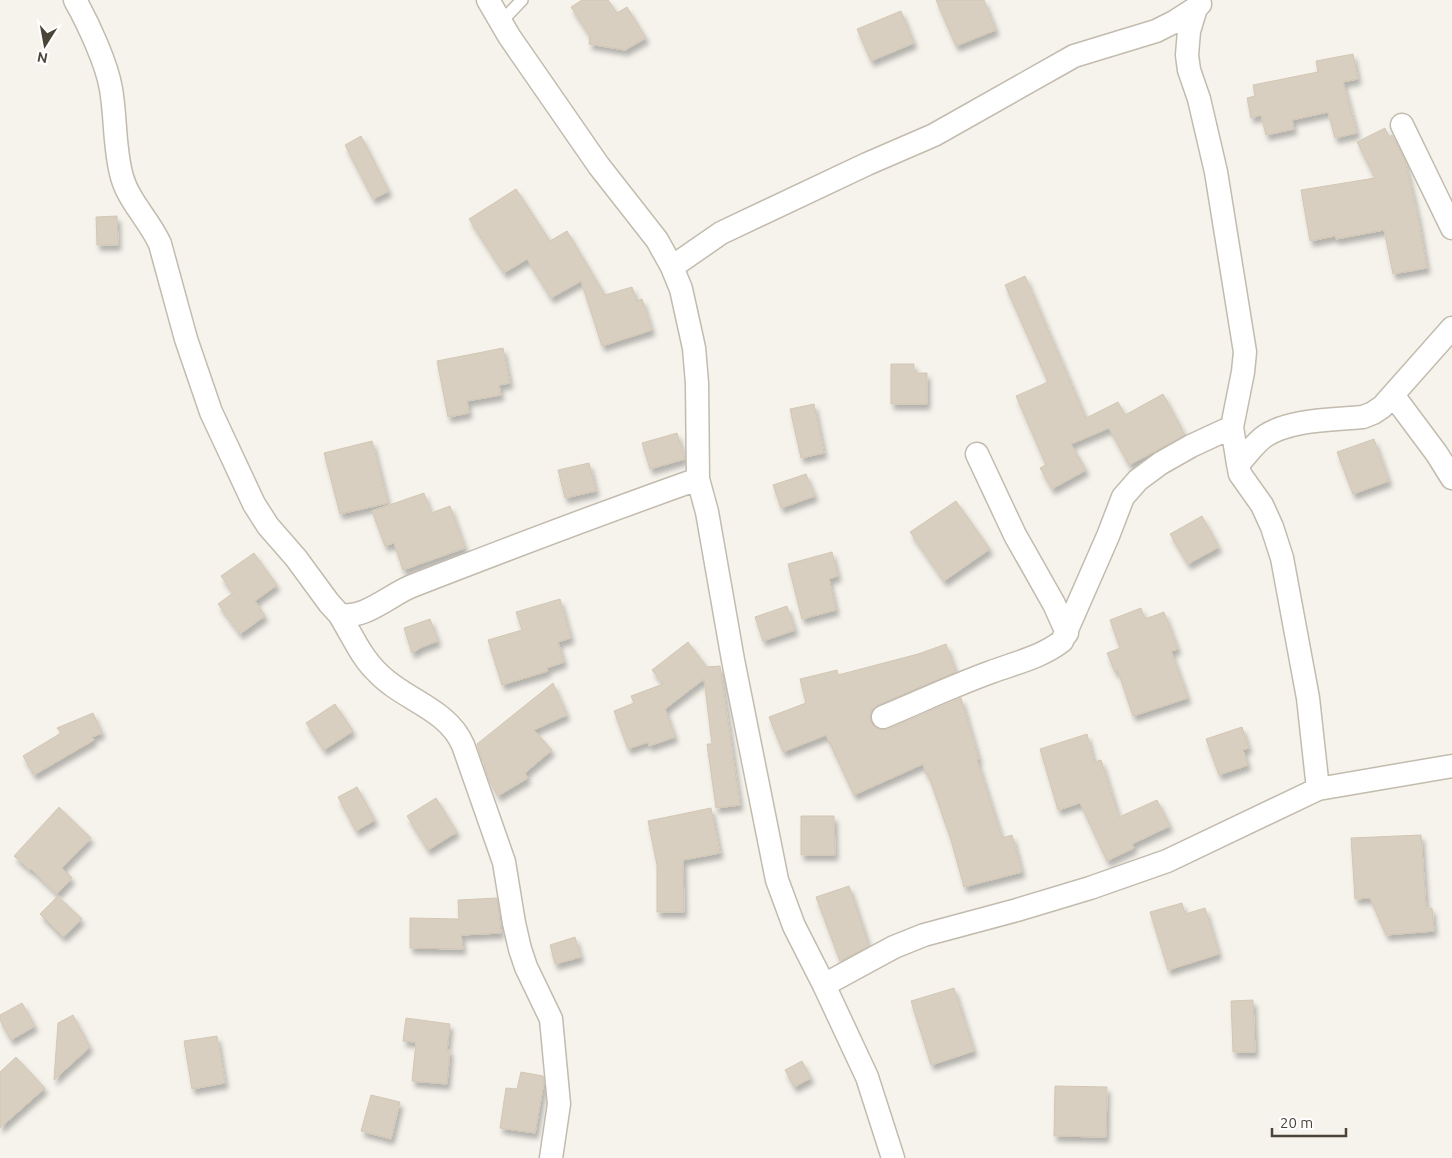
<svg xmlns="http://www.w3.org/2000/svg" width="1452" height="1158" viewBox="0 0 1452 1158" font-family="Ubuntu,sans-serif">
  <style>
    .building { fill: #d8cfc1; stroke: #d3c7b4; filter: url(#shadow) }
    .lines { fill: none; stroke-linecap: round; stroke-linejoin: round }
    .lane-casing { stroke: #c2bbae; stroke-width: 14 }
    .street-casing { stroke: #c2bbae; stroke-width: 25 }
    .lane { stroke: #fff; stroke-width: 11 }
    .street { stroke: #fff; stroke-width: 22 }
  </style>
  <defs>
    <filter id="shadow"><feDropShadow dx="3" dy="5.5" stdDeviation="2.5" flood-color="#0004"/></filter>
  </defs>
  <rect width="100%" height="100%" fill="#f6f3ec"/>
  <path class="building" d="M 582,0 L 608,0 L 617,13 L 627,7 L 646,38 L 625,50 L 589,44 L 590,36 L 571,7 Z
    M 936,0 L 984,0 L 996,30 L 956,46 Z
    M 901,11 L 914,43 L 871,61 L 857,29 Z
    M 1353,54 L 1358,79 L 1343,82 L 1357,133 L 1335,138 L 1328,112 L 1292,120 L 1294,129 L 1266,135 L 1261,115 L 1251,118 L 1247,98 L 1255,96 L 1253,85 L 1318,72 L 1316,61 Z
    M 1385,128 L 1389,137 L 1392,135 L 1405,161 L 1418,218 L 1427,268 L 1393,274 L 1384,230 L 1336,239 L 1335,236 L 1310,241 L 1301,190 L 1375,178 L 1357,142 Z
    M 361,136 L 389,191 L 373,199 L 345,145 Z
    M 516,189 L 550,241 L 567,231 L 605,295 L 632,287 L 637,301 L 642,299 L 652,330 L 602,346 L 581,281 L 551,298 L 527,259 L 504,273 L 469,219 Z
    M 117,216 L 118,245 L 97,245 L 96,217 Z
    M 1025,276 L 1086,418 L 1118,402 L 1125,415 L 1163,394 L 1185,435 L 1129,465 L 1109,428 L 1071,444 L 1086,470 L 1052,489 L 1040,468 L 1046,465 L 1016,396 L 1048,382 L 1005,285 Z
    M 503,348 L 510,383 L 499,385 L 501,395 L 467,401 L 469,413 L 448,417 L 437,361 Z
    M 891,364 L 914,364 L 914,373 L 927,373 L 927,404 L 891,404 Z
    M 814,404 L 824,453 L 801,458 L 790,409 Z
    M 677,433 L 685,459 L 650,469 L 642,443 Z
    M 1374,439 L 1389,481 L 1353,494 L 1337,452 Z
    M 372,441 L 388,503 L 340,514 L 324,453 Z
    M 589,463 L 596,491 L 565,498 L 558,470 Z
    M 806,474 L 815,496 L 781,508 L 773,485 Z
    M 424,493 L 431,513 L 450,506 L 465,548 L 403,570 L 394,543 L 385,546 L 372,511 Z
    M 956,501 L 990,549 L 944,581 L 910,532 Z
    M 1202,516 L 1219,547 L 1188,564 L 1170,534 Z
    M 832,552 L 838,576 L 829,579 L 836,610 L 802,619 L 788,564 Z
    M 254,553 L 277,585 L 255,601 L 265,616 L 240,634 L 218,604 L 233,593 L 221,576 Z
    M 560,599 L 571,638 L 558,642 L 564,662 L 547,668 L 548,671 L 502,685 L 488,640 L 522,630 L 516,612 Z
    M 787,606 L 795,630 L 763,641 L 755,617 Z
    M 1141,608 L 1145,619 L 1164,612 L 1178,649 L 1171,651 L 1188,698 L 1133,716 L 1118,671 L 1115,672 L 1107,653 L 1120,648 L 1110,620 Z
    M 430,619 L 438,641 L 422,647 L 412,653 L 404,628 Z
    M 688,642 L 707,667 L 720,666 L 740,805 L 716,808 L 707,744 L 712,744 L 704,679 L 665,709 L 675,737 L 649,746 L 648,742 L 628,749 L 614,711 L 634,703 L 631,696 L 663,684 L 652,670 Z
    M 946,644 L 956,672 L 878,705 L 872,710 L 870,716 L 871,723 L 876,728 L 882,730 L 888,729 L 961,698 L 979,759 L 977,760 L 1002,838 L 1012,835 L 1022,872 L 964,887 L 951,840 L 928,774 L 926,774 L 923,764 L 854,795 L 826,735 L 783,752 L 769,717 L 806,703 L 800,679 L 837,670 L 838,675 L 918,654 Z
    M 553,683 L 567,715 L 534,730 L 552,750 L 525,773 L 528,778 L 498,796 L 490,782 L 484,765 L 485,764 L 482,760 L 477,744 Z
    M 335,704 L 353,731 L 324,750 L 306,723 Z
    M 93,713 L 102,733 L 92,737 L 94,740 L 34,775 L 23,756 L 61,733 L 57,728 Z
    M 1242,727 L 1249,748 L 1243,750 L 1248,765 L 1219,775 L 1206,739 Z
    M 1087,734 L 1094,762 L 1101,760 L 1119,817 L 1157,800 L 1170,826 L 1132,844 L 1134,848 L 1107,861 L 1080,803 L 1058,810 L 1040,749 Z
    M 357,787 L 375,820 L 356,831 L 338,797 Z
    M 436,798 L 457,832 L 428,850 L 407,816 Z
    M 59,807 L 91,838 L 62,868 L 72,878 L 57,894 L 31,869 L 30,870 L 14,856 Z
    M 711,808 L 720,853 L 683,860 L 684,912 L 657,912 L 657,865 L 648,821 Z
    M 801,816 L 834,816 L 835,855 L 801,855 Z
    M 1421,835 L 1426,908 L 1432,908 L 1434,931 L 1386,935 L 1370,898 L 1355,899 L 1351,838 Z
    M 849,886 L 869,946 L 840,961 L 816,897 Z
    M 58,896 L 82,919 L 63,937 L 40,914 Z
    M 497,898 L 501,933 L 461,935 L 463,949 L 410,948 L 410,918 L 459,919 L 458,900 Z
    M 1182,903 L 1185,914 L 1205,908 L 1219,954 L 1168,970 L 1150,912 Z
    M 575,937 L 581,957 L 555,964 L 550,945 Z
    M 954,988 L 974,1051 L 931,1065 L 911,1001 Z
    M 1253,1000 L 1255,1052 L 1233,1052 L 1231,1001 Z
    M 22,1003 L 35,1026 L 11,1040 L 0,1020 L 0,1015 Z
    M 73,1015 L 90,1047 L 54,1080 L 58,1023 Z
    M 406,1018 L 450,1024 L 447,1050 L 450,1050 L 447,1084 L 412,1081 L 416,1042 L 403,1041 Z
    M 217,1036 L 225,1083 L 192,1089 L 184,1041 Z
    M 16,1057 L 45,1088 L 0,1128 L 0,1072 Z
    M 802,1061 L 811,1078 L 794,1087 L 785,1070 Z
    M 521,1072 L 543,1076 L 544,1082 L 535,1133 L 500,1128 L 506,1088 L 517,1089 Z
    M 1055,1086 L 1107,1087 L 1106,1137 L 1054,1136 Z
    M 371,1095 L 400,1102 L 391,1139 L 361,1131 Z"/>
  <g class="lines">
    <g class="lane-casing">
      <path id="lane" d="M 501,22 L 522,0"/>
    </g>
    <g class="street-casing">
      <path id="street" d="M 75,0 C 88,23 107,64 111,89 C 116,118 114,149 122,177 C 129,202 150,221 160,244 L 186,339 L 211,412 L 254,504 L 268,526 L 296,558 L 329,603 L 339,614 C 363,621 391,594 412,586 C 507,549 602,513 698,479
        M 488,0 L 509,36 L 599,166 L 657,240 L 672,267 L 681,289 L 694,348 L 697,383 L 698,479 L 707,512 L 733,660 L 777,880 L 794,926 L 824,985 L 867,1077 L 893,1158
        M 1196,8 L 1189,31 L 1187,55 L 1189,70 L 1199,99 L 1216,172 L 1245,352 L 1243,372 L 1232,427 L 1238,464 L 1240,474 L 1262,505 L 1272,527 L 1282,558 L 1308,698 L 1318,789
        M 1402,125 L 1452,228
        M 672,267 L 721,233 L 867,164 L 934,135 L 1074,56 L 1156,31 L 1174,22 L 1196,8 L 1200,4
        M 1393,395 L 1437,454 L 1452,478
        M 977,454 L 1015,535 L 1054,604 L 1067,633
        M 1238,464 C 1246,456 1255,443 1265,436 C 1291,419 1333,420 1363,417 L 1373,413 L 1382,407 L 1452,328
        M 339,614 C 351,633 361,657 377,672 C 403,700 447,708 463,745 L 504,862 L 514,923 L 520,949 L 526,967 L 551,1019 L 559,1104 L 551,1158
        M 883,717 C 919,702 955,685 991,672 C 1015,663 1042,657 1062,641 L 1108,536 L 1123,497 L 1138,480 L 1161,463 L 1191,446 L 1232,427
        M 824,985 L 894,947 L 924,935 L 1017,910 L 1090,888 L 1167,861 L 1318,789 L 1452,766"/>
    </g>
    <use href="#lane" class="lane"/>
    <use href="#street" class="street"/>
  </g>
  <g transform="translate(45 45) rotate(191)" stroke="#ffffff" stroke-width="4" paint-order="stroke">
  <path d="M0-4L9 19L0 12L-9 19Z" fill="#4b4439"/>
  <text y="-8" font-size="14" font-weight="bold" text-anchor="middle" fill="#4b4439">N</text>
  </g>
  <path d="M1272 1128v8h74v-8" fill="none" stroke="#4b4439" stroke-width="2.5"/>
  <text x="1280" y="1128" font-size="15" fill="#4b4439" stroke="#ffffff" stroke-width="4" paint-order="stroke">20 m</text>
</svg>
